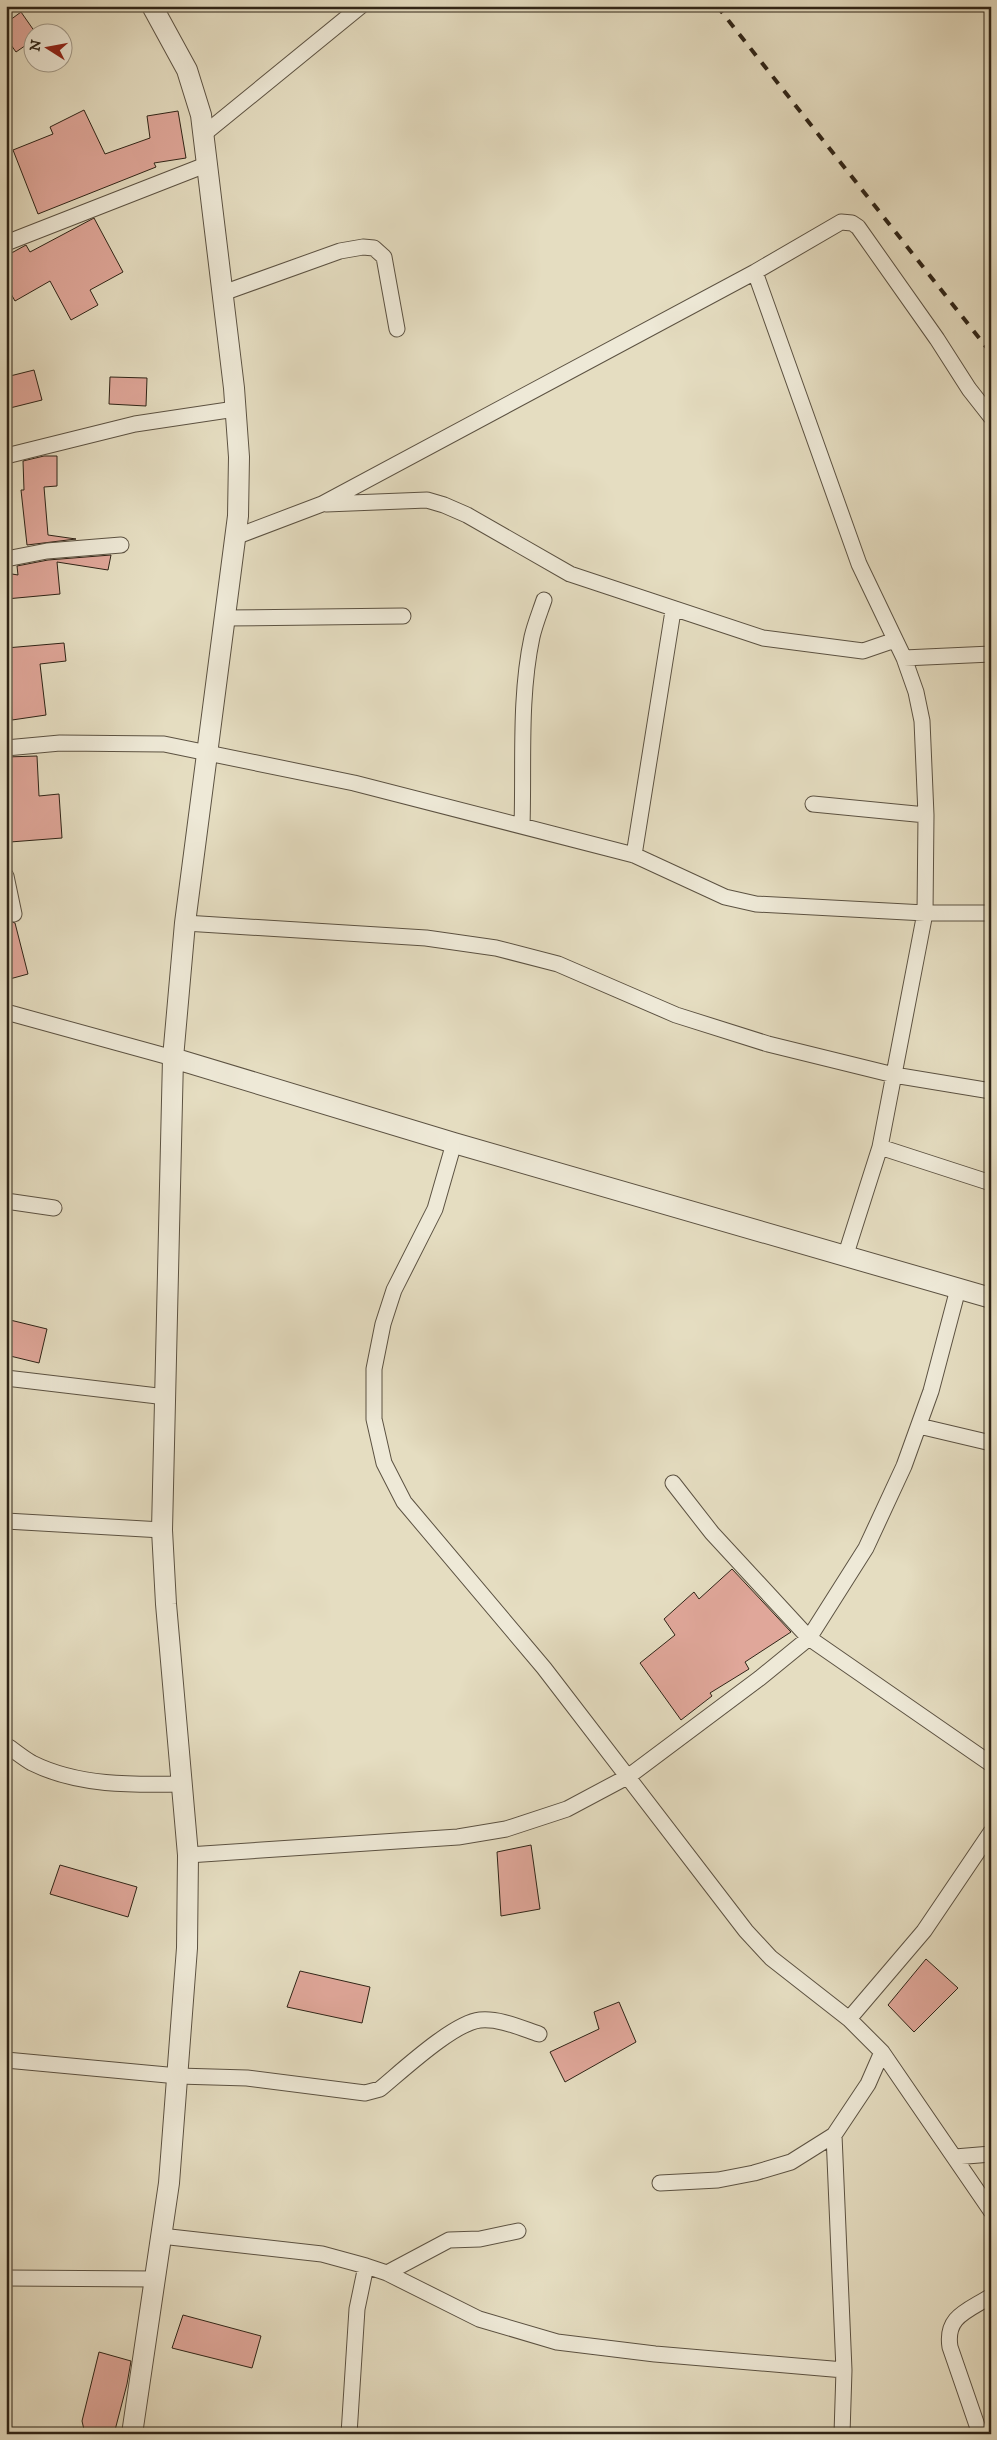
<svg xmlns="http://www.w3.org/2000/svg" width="997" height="2440" viewBox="0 0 997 2440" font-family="'IM FELL DW Pica',serif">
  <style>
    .building { fill: #e0a79a; stroke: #2f2417 }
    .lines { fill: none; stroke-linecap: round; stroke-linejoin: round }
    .minor-casing { stroke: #5c5242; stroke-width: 17 }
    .tertiary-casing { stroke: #5c5242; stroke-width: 22 }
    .minor { stroke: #eee9d7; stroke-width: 15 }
    .tertiary { stroke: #eee9d7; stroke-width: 20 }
    .rail { stroke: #2f2417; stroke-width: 4; stroke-dasharray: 9 9; stroke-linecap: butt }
  </style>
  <rect width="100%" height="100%" fill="#e5ddc1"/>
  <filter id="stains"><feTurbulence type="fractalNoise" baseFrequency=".004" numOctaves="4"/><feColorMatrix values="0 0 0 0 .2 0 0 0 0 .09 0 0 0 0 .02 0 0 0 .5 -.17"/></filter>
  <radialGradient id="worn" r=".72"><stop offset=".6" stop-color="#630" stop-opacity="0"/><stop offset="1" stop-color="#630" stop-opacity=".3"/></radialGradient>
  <path class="building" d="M 21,12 L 35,32 L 32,32 L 32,41 L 16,52 L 6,38 L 6,23 Z
    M 84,110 L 105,154 L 150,138 L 147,116 L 178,111 L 186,158 L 154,163 L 156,167 L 38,214 L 13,150 L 53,134 L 50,127 Z
    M 94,218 L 123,272 L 90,290 L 98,305 L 71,320 L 50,281 L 15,301 L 6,285 L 6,256 L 26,245 L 30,252 Z
    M 34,370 L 42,400 L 6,409 L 6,377 Z
    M 110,377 L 147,378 L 146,406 L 109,404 Z
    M 44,456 L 57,456 L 57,486 L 44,487 L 48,535 L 76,539 L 27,545 L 21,490 L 24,490 L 23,461 Z
    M 111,555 L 108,570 L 57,562 L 60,594 L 6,599 L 6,573 L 18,575 L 17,566 L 48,560 Z
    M 64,643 L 66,661 L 40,664 L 46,715 L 12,720 L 6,671 L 6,648 Z
    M 37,756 L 39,796 L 59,794 L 62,838 L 10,842 L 6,757 Z
    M 6,919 L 15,923 L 28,974 L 6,980 Z
    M 6,1319 L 47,1329 L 39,1363 L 6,1355 Z
    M 732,1569 L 791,1632 L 745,1662 L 749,1669 L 710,1693 L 712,1696 L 681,1720 L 640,1663 L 675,1635 L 664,1619 L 694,1592 L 699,1599 Z
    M 531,1845 L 540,1909 L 501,1916 L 497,1852 Z
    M 60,1865 L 137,1887 L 128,1917 L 50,1894 Z
    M 926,1959 L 958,1988 L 914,2032 L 888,2005 Z
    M 300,1971 L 370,1987 L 362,2023 L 287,2007 Z
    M 619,2002 L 636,2042 L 565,2082 L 550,2052 L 599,2029 L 594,2012 Z
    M 183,2315 L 261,2336 L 252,2368 L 172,2348 Z
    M 99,2352 L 131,2361 L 127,2384 L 114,2434 L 85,2434 L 82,2421 Z"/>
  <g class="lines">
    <g class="minor-casing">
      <path id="minor" d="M 204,134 L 361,6
        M 6,243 L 208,164
        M 755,272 L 859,564 L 904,658 L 916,692 L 922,721 L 926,815 L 925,913 L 880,1147 L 845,1257
        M 223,293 L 340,251 L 363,247 L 374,248 L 384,257 L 397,329
        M 6,456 L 135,424 L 235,409
        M 326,504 L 427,500 L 444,505 L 467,515 L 570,574 L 763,638 L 863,651 L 895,640
        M 235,537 L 322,504 L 755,272 L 841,222 L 852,223 L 858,227 L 937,339 L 969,389 L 991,417
        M 6,559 L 47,551 L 121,545
        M 224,618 L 403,616
        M 904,658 L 991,654
        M 6,748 L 60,743 L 164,744 L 354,783 L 634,855 L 725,897 L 756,904 L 925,913 L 991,913
        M 813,804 L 926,815
        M 522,826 C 524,764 519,698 532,637 C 535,624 540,612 544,600
        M 634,855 L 673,611
        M 6,876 L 14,914
        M 185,923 L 426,938 L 496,948 L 558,964 L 676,1015 L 768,1044 L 894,1075 L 991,1091
        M 6,1012 L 173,1058
        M 454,1143 L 435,1209 L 394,1290 L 383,1324 L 374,1369 L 374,1419 L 384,1463 L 404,1502 L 544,1668 L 746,1931 L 771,1958 L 849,2019 L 882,2052 L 991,2211
        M 880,1147 L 991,1183
        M 6,1201 L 54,1208
        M 6,1378 L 166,1397
        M 919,1426 L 991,1443
        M 673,1483 L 712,1533 L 809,1638 L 991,1764
        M 6,1521 L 162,1530
        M 6,1745 C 15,1751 23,1758 32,1763 C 78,1786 132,1785 182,1784
        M 188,1855 L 458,1837 L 506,1829 L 567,1809 L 629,1776 L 760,1678 L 809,1638 L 866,1548 L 904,1466 L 931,1391 L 958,1289
        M 849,2019 L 924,1931 L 991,1832
        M 6,2060 L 178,2076 L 247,2078 L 365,2093 L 380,2089 C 402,2071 453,2023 480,2020 C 499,2018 521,2028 539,2034
        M 834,2135 L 844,2370 L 842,2434
        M 955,2157 L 991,2154
        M 660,2183 L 718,2180 L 754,2173 L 791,2162 L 834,2135 L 868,2084 L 882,2052
        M 161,2236 L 322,2254 L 366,2266 L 387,2273 L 479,2319 L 557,2342 L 655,2354 L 844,2370
        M 387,2273 L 449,2240 L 480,2239 L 518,2231
        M 6,2278 L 155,2279
        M 349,2434 L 357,2309 L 366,2266
        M 980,2434 L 950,2347 C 945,2316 968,2311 991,2296"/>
    </g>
    <g class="tertiary-casing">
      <path id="tertiary" d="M 173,1058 L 454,1143 L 991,1298
        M 132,2434 L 169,2183 L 187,1948 L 188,1855 L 166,1604 L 162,1530 L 173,1058 L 185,923 L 238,516 L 239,457 L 234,388 L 201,115 L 187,70 L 152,6"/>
    </g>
    <use href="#minor" class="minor"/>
    <use href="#tertiary" class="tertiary"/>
    <path class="rail" d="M 717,6 L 991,353"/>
  </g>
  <rect width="997" height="2440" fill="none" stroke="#e5ddc1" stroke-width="25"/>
  <rect x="8" y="8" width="982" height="2425" fill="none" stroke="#2f2417" stroke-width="2.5"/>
  <rect x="12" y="12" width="972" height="2415" fill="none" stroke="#2f2417"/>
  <g transform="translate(48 48) rotate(281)"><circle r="24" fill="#eee9d7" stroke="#a29a8a"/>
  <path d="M0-4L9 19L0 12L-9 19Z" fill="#8f2418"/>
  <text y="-8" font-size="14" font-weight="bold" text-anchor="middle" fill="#2f2417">N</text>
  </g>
  <rect width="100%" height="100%" filter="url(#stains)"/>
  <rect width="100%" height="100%" fill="url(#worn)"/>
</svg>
